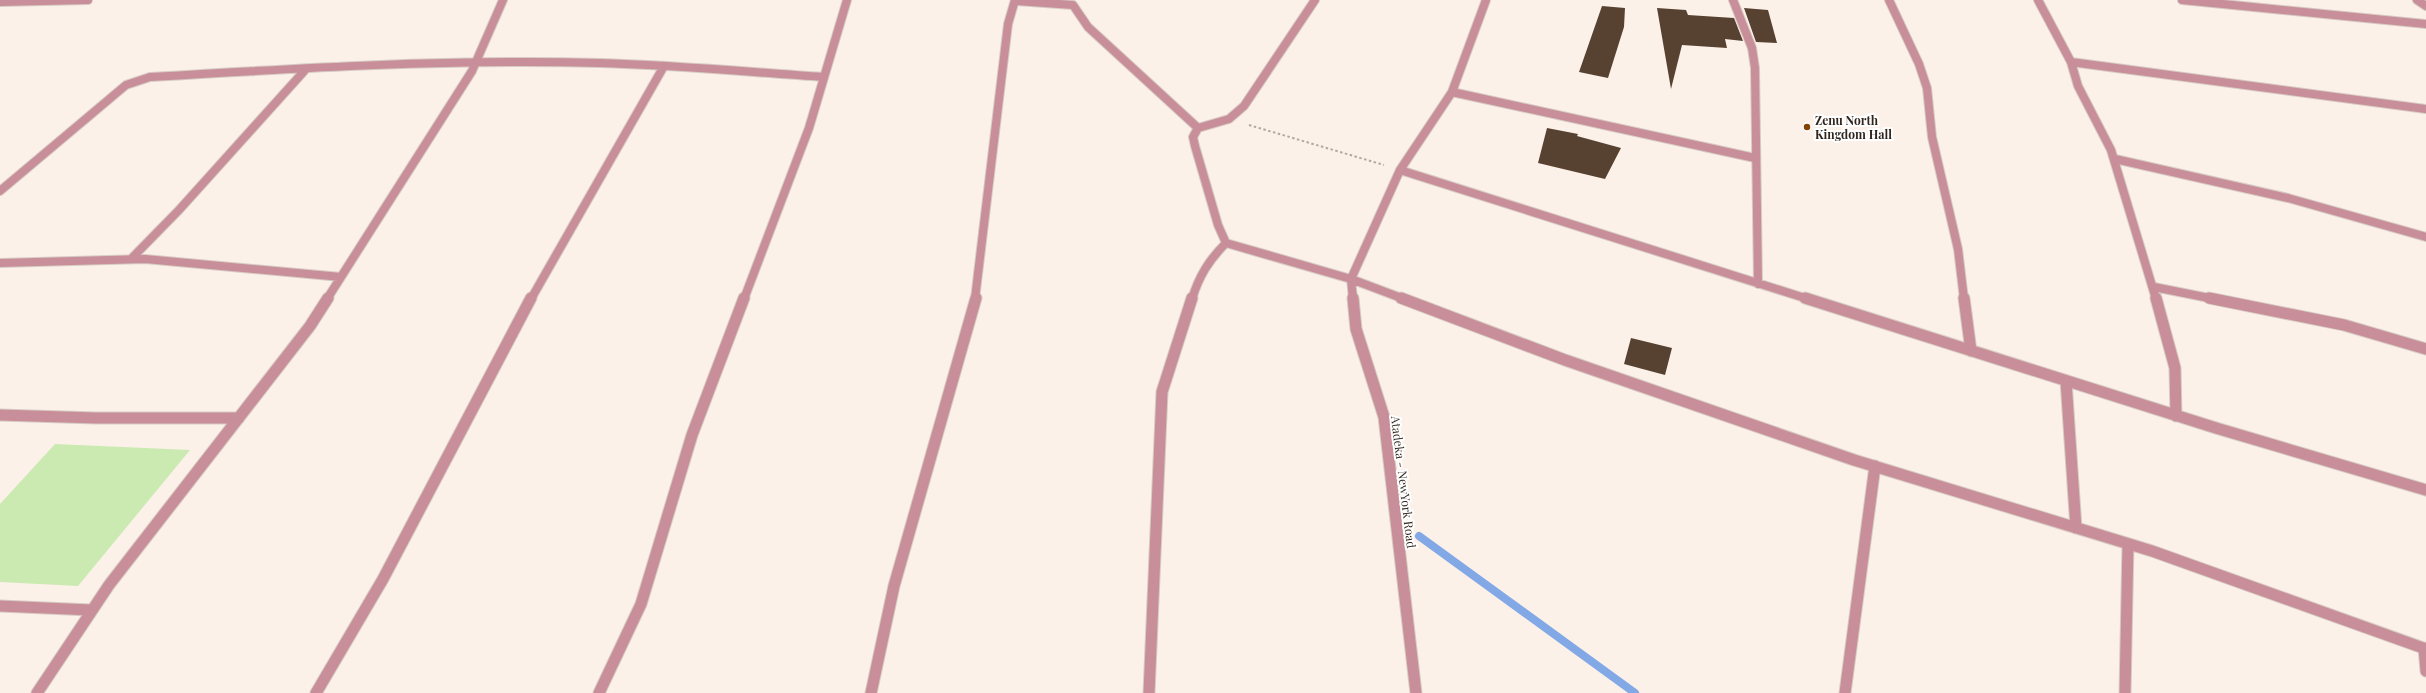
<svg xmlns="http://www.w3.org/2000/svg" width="2426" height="693" viewBox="0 0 2426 693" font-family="'Playfair Display',serif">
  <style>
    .green { fill: #cbeab2 }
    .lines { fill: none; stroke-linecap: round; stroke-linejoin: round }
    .stream { stroke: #83a8e6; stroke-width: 8 }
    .building { fill: #574231 }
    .minor-far1-casing { stroke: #d7ccc4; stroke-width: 10 }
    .minor-casing { stroke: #d7ccc4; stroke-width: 13 }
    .path { stroke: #b2a8a0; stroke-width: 2; stroke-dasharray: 2.5 2.5; stroke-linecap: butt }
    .minor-far1 { stroke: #c88e99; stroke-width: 8 }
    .minor { stroke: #c88e99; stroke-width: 11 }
    .poi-dot { fill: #824304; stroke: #fff; stroke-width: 1.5 }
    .labels { text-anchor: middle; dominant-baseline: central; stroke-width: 4; stroke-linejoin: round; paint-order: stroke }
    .poi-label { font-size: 12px; font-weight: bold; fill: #2f251d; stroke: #fff; text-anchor: start }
    .street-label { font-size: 12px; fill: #2f251d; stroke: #fff }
  </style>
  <rect width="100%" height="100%" fill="#fcf1e9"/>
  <path class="green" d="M 55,444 L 190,450 L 78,586 L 0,582 L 0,504 Z"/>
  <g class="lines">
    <path class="stream" d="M 1419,536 L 1635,693"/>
  </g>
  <path class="building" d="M 1602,6 L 1625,8 L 1624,27 L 1608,78 L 1579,72 Z
    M 1657,8 L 1686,10 L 1688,15 L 1734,18 L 1743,41 L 1725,39 L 1727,48 L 1682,45 L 1671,89 Z
    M 1744,8 L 1768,10 L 1777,43 L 1756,42 Z
    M 1547,128 L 1578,134 L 1577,136 L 1621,148 L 1605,179 L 1538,163 Z
    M 1631,338 L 1672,348 L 1665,375 L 1624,364 Z"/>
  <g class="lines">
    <g class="minor-far1-casing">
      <path id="minor-far1" d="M 1733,0 L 1752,48 L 1755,68 L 1758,284
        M 1889,0 L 1919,64 L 1927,88 L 1932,137 L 1958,249 L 1964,299
        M 2038,0 L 2071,62 L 2078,86 L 2111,150 L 2156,299
        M 2182,0 L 2426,24
        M 2417,0 L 2426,6
        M 1015,1 L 1073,5 L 1088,27 L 1198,128 L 1193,137 L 1195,146 L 1218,225 L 1226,243 L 1351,279 L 1404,299
        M 0,2 L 88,0
        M 2071,62 L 2426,109
        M 1452,92 L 1755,158
        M 1198,128 L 1229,119 L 1244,106 L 1315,0
        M 2115,159 L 2288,198 L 2426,237
        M 1400,170 L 1808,299
        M 0,191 L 126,85 L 150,77 C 300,68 450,59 600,63 C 674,65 749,72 823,77
        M 131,259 L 179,210 L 306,69
        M 0,263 L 145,259 L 341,277
        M 1351,279 L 1353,299
        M 1351,279 L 1400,170 L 1452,92 L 1486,0
        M 2154,287 L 2214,299
        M 327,299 L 472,71 L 503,0
        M 531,299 L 664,66
        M 744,299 L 809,128 L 847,0
        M 975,299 L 1008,24 L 1015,0
        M 1192,299 C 1199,276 1209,260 1226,243"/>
    </g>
    <g class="minor-casing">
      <path id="minor" d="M 1353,298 L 1356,329 L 1384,417 L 1416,693
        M 1401,298 L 1565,360 L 1854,460 L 2152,551 L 2426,649
        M 1805,298 L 2216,428 L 2426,490
        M 1964,298 L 1971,351
        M 2156,298 L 2175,368 L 2176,416
        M 2209,298 L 2344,325 L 2426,349
        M 2066,381 L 2076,528
        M 0,415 L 96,418 L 239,418
        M 0,606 L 91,610
        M 2424,648 L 2426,671
        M 37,693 L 109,585 L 310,326 L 328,298
        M 316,693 L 383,579 L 531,298
        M 599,693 L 641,604 L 692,435 L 744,298
        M 871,693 L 894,586 L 976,298
        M 1149,693 L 1162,392 L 1192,298
        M 1845,693 L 1875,466
        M 2125,693 L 2128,544"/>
    </g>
    <path class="path" d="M 1249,125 L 1384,165"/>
    <use href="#minor-far1" class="minor-far1"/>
    <use href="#minor" class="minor"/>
  </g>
  <circle class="poi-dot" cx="1807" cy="127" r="4"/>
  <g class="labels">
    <g class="poi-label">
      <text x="1815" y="120">Zenu North<tspan x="1815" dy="14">Kingdom Hall</tspan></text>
    </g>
    <g class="street-label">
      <text transform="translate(1404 482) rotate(83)">Atadeka - NewYork Road</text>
    </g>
  </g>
</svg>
